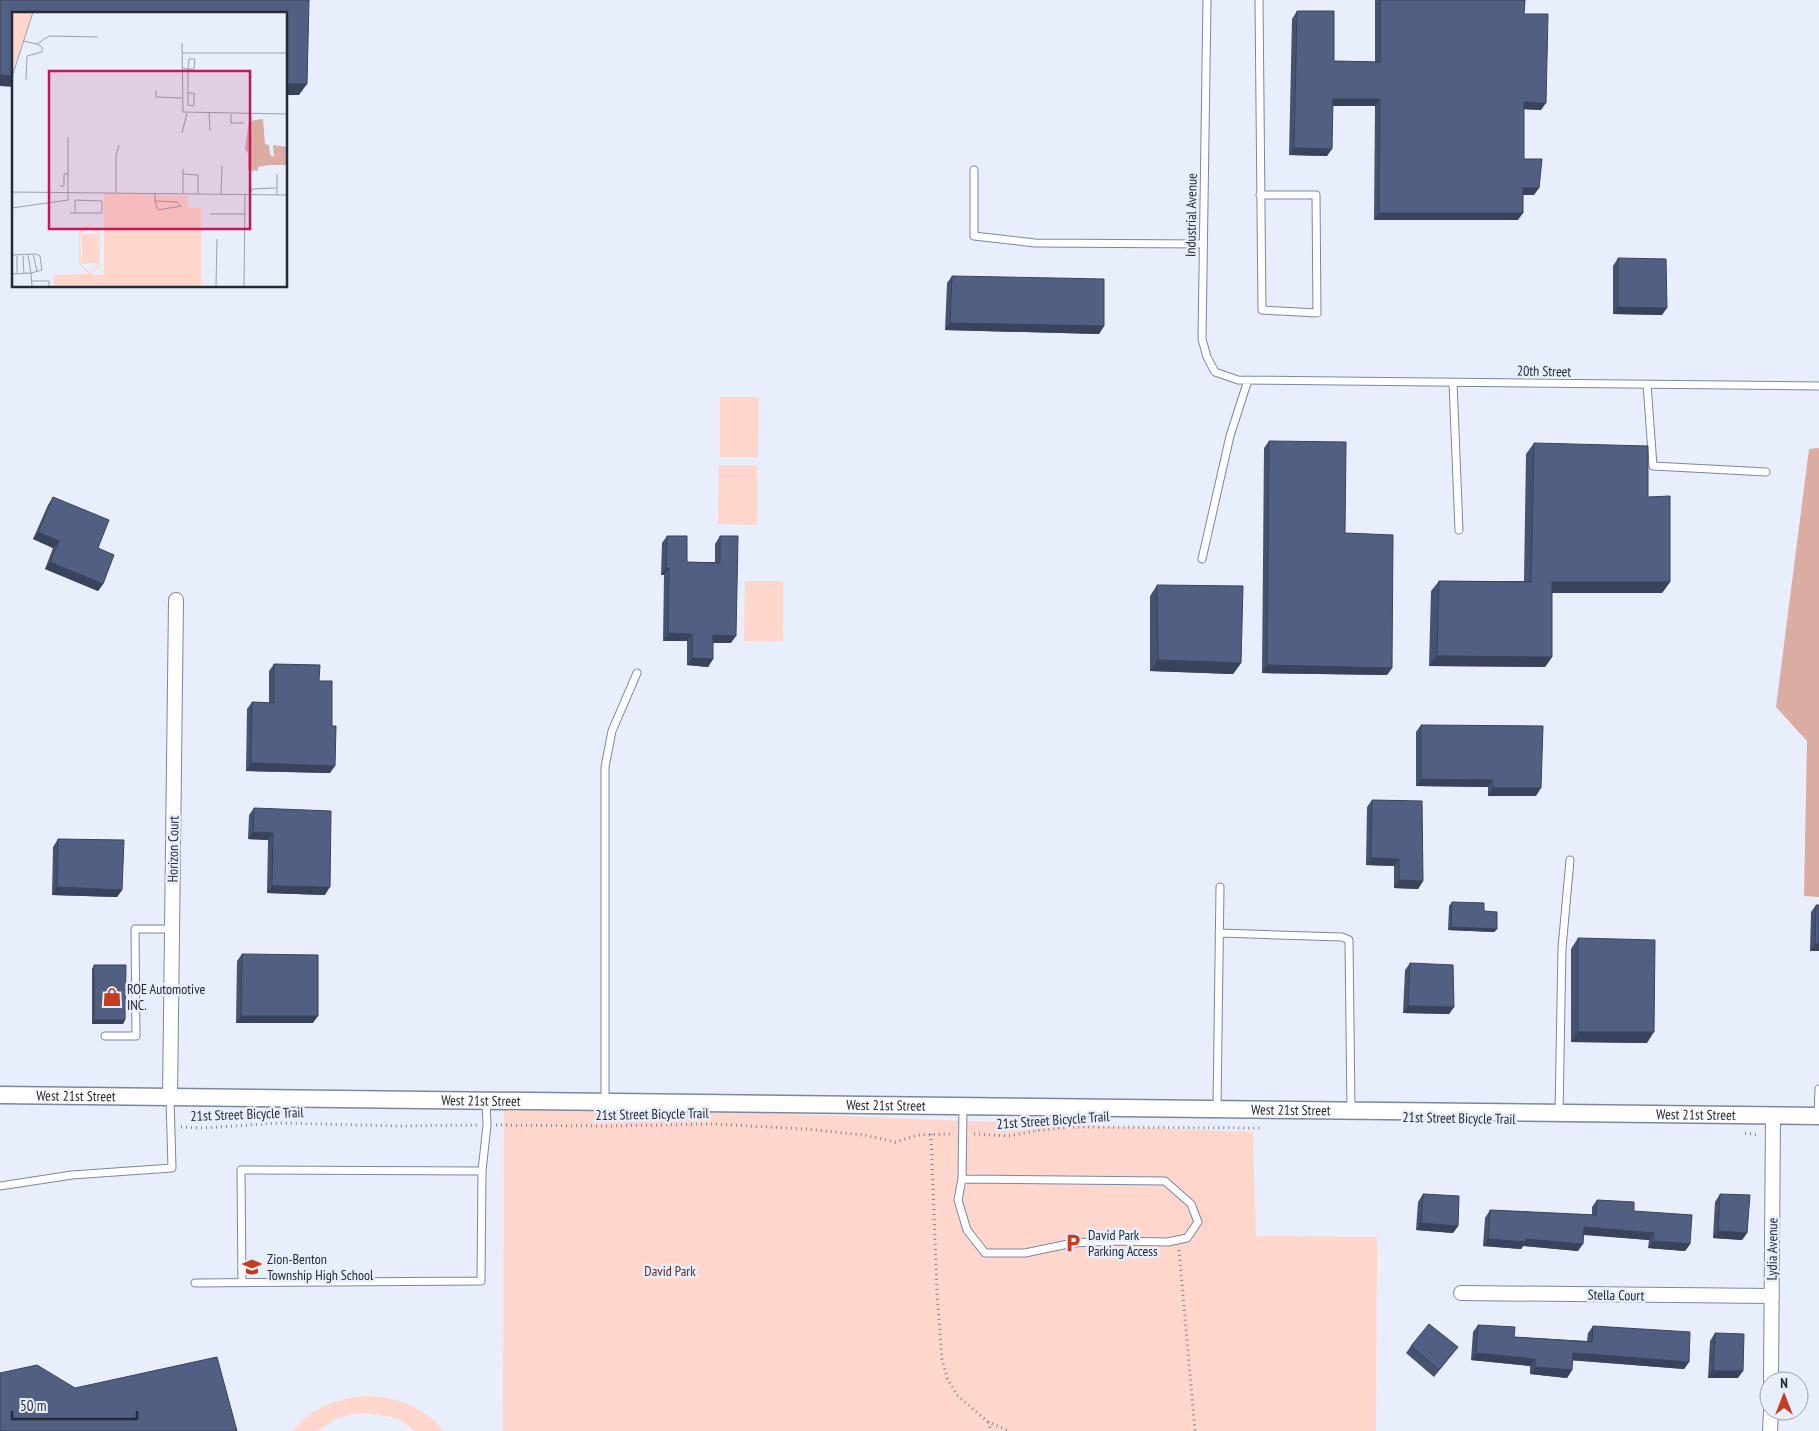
<svg xmlns="http://www.w3.org/2000/svg" width="1819" height="1431" viewBox="0 0 1819 1431" font-family="'PT Sans Narrow',sans-serif">
  <style>
    .green { fill: #fed6cc }
    .forest { fill: #dbaca1 }
    .lines { fill: none; stroke-linecap: round; stroke-linejoin: round }
    .service-casing { stroke: #7a87a4; stroke-width: 9 }
    .minor-casing { stroke: #7a87a4; stroke-width: 16 }
    .tertiary-casing { stroke: #7a87a4; stroke-width: 19 }
    .path { stroke: #808693; stroke-width: 3; stroke-dasharray: 1 4; stroke-linecap: butt }
    .service { stroke: #fff; stroke-width: 7 }
    .minor { stroke: #fff; stroke-width: 14 }
    .tertiary { stroke: #fff; stroke-width: 16 }
    .wall { fill: #465370 }
    .shaded-wall { fill: #39435b }
    .building { fill: #516082; stroke: #39435b }
    .labels { text-anchor: middle; dominant-baseline: central; stroke-width: 5; stroke-linejoin: round; paint-order: stroke }
    .street-label { font-size: 14px; fill: #242a36; stroke: #e8eefb }
    .poi-label { font-size: 14px; fill: #242a36; stroke: #e8eefb; text-anchor: start }
    .park-label { font-size: 14px; fill: #64291d; stroke: #e8eefb }
    .inset-road { fill: none; stroke: #9aa0ac; stroke-width: 1 }
    .view { fill: #c2185b; fill-opacity: 0.15; stroke: #c2185b; stroke-width: 2.5 }
    .inset-edge { fill: none; stroke: #242a36; stroke-width: 2.5 }
  </style>
  <rect width="100%" height="100%" fill="#e8eefb"/>
  <path class="green" d="M 720,397 L 759,397 L 758,457 L 720,457 Z
    M 719,465 L 757,465 L 757,525 L 718,524 Z
    M 745,581 L 783,581 L 783,641 L 744,641 Z
    M 504,1103 L 1253,1132 L 1256,1236 L 1377,1237 L 1376,1431 L 503,1431 Z
    M 364,1396 C 393,1396 425,1406 443,1431 L 416,1431 L 400,1420 L 392,1417 L 364,1413 L 353,1414 L 336,1419 L 317,1431 L 293,1431 C 311,1408 336,1399 364,1396 Z"/>
  <path class="forest" d="M 1819,448 L 1819,897 L 1804,896 L 1807,741 L 1776,707 L 1809,449 Z"/>
  <g class="lines">
    <g class="service-casing">
      <path id="service" d="M 1207,0 L 1202,339 L 1207,357 L 1215,372 L 1238,380 L 1819,386
        M 1259,0 L 1262,310 L 1317,313 L 1316,195 L 1260,195
        M 974,170 L 974,236 L 1035,243 L 1203,244
        M 1453,382 L 1459,530
        M 1647,384 L 1653,466 L 1766,472
        M 1202,559 L 1230,436 L 1248,380
        M 1219,933 L 1342,937 L 1349,940 L 1351,1111
        M 105,1036 L 136,1036 L 135,929 L 172,929
        M 605,1102 L 605,767 L 612,731 L 637,673
        M 1217,1109 L 1220,887
        M 1559,1113 L 1562,948 L 1570,860
        M 1818,1116 L 1819,1089
        M 482,1171 L 487,1125 L 486,1101
        M 962,1179 L 958,1200 L 967,1230 L 985,1253 L 1025,1253 L 1073,1243 L 1115,1241 L 1168,1242 L 1187,1238 L 1198,1222 L 1191,1204 L 1165,1181 L 962,1179 L 963,1107
        M 0,1186 L 72,1175 L 172,1168 L 170,1098
        M 195,1283 L 481,1281 L 482,1171 L 241,1170 L 242,1283"/>
    </g>
    <g class="minor-casing">
      <path id="minor" d="M 170,1098 L 176,600
        M 1461,1293 L 1772,1296
        M 1771,1381 L 1773,1116
        M 1770,1431 L 1771,1411"/>
    </g>
    <g class="tertiary-casing">
      <g id="tertiary">
        <path id="s1" d="M 0,1095 L 1819,1116"/>
      </g>
    </g>
    <path class="path" d="M 496,1125 L 607,1126 L 711,1124 L 807,1129 L 864,1135 L 895,1142 L 918,1135 L 953,1134
      M 181,1127 L 203,1128 L 279,1123 L 397,1126 L 477,1125
      M 1745,1133 L 1759,1135
      M 931,1134 L 937,1292 L 942,1359 L 947,1378 L 957,1395 L 988,1422 L 1009,1431
      M 974,1134 L 1008,1136 L 1041,1130 L 1073,1127 L 1262,1128
      M 1179,1250 L 1195,1431
      M 988,1422 L 991,1431"/>
    <use href="#service" class="service"/>
    <use href="#minor" class="minor"/>
    <use href="#tertiary" class="tertiary"/>
  </g>
  <path class="wall" d="M 1375,0 L 1525,0 L 1524,14 L 1541,110 L 1524,109 L 1524,159 L 1534,195 L 1523,195 L 1518,220 L 1374,220 L 1375,106 L 1333,106 L 1327,156 L 1289,155 L 1292,19 L 1297,11 L 1334,61 L 1375,62 Z
    M 1618,258 L 1662,315 L 1613,314 L 1613,266 Z
    M 952,276 L 1104,326 L 1099,334 L 945,330 L 947,283 Z
    M 1269,441 L 1345,533 L 1392,668 L 1387,675 L 1262,673 L 1264,448 Z
    M 1534,443 L 1648,497 L 1670,582 L 1662,593 L 1552,593 L 1552,657 L 1545,667 L 1429,666 L 1431,591 L 1439,581 L 1524,581 L 1526,454 Z
    M 53,497 L 98,548 L 103,584 L 98,591 L 45,569 L 53,548 L 33,539 L 48,505 Z
    M 667,536 L 687,562 L 715,562 L 715,544 L 720,536 L 731,643 L 713,643 L 713,659 L 708,667 L 687,665 L 687,641 L 663,641 L 664,575 L 661,575 L 662,543 Z
    M 1157,585 L 1241,663 L 1233,674 L 1150,671 L 1150,596 Z
    M 274,664 L 319,681 L 330,773 L 246,771 L 247,709 L 252,702 L 269,703 L 269,671 Z
    M 1421,725 L 1536,796 L 1488,796 L 1488,787 L 1416,786 L 1416,732 Z
    M 1372,800 L 1423,881 L 1418,889 L 1394,888 L 1394,866 L 1366,865 L 1367,807 Z
    M 254,808 L 325,895 L 267,893 L 268,840 L 248,839 L 249,815 Z
    M 58,839 L 122,890 L 117,897 L 52,895 L 53,847 Z
    M 1452,902 L 1497,929 L 1494,932 L 1448,930 L 1449,906 Z
    M 1816,905 L 1819,905 L 1819,951 L 1810,951 L 1811,912 Z
    M 1578,938 L 1647,1043 L 1571,1042 L 1571,949 Z
    M 242,954 L 313,1023 L 236,1023 L 237,961 Z
    M 1410,963 L 1454,1007 L 1449,1014 L 1403,1013 L 1405,970 Z
    M 94,965 L 125,1020 L 123,1024 L 92,1024 L 92,969 Z
    M 1423,1194 L 1458,1226 L 1453,1233 L 1416,1230 L 1418,1202 Z
    M 1720,1194 L 1747,1233 L 1742,1240 L 1713,1238 L 1715,1202 Z
    M 1597,1200 L 1634,1211 L 1690,1244 L 1685,1251 L 1648,1248 L 1649,1240 L 1583,1235 L 1578,1251 L 1523,1246 L 1521,1249 L 1483,1246 L 1485,1218 L 1490,1210 L 1592,1215 L 1592,1207 Z
    M 1478,1325 L 1514,1337 L 1587,1341 L 1588,1333 L 1593,1326 L 1689,1362 L 1684,1369 L 1572,1360 L 1572,1370 L 1567,1378 L 1530,1374 L 1530,1366 L 1471,1360 L 1473,1332 Z
    M 1715,1333 L 1738,1378 L 1708,1378 L 1710,1341 Z
    M 1411,1346 L 1458,1347 L 1434,1377 L 1406,1353 Z"/>
  <path class="shaded-wall" d="M 0,75 L 14,76 L 14,87 L 0,86 Z
    M 286,84 L 307,84 L 299,95 L 286,95 Z
    M 1333,99 L 1380,99 L 1375,106 L 1328,106 Z
    M 1524,102 L 1546,103 L 1541,110 L 1519,109 Z
    M 1294,148 L 1332,149 L 1327,156 L 1289,155 Z
    M 1523,188 L 1539,188 L 1534,195 L 1517,195 Z
    M 1379,213 L 1523,213 L 1518,220 L 1374,220 Z
    M 1618,307 L 1667,308 L 1662,315 L 1613,314 Z
    M 950,323 L 1104,326 L 1099,334 L 945,330 Z
    M 38,532 L 59,541 L 53,548 L 33,539 Z
    M 50,562 L 103,584 L 98,591 L 45,569 Z
    M 666,568 L 669,568 L 664,575 L 661,575 Z
    M 1552,582 L 1670,582 L 1662,593 L 1545,593 Z
    M 668,633 L 692,634 L 687,641 L 663,641 Z
    M 713,635 L 736,636 L 731,643 L 708,643 Z
    M 1437,656 L 1552,657 L 1545,667 L 1429,666 Z
    M 692,658 L 713,659 L 708,667 L 687,665 Z
    M 1158,660 L 1241,663 L 1233,674 L 1150,671 Z
    M 1267,665 L 1392,668 L 1387,675 L 1262,673 Z
    M 251,763 L 335,766 L 330,773 L 246,771 Z
    M 1421,779 L 1493,780 L 1488,787 L 1416,786 Z
    M 1493,788 L 1541,788 L 1536,796 L 1488,796 Z
    M 253,832 L 273,833 L 268,840 L 248,839 Z
    M 1371,858 L 1399,859 L 1394,866 L 1366,865 Z
    M 1399,880 L 1423,881 L 1418,889 L 1394,888 Z
    M 272,886 L 330,887 L 325,895 L 267,893 Z
    M 57,887 L 122,890 L 117,897 L 52,895 Z
    M 1451,927 L 1497,929 L 1494,932 L 1448,930 Z
    M 1815,944 L 1819,944 L 1819,951 L 1810,951 Z
    M 1408,1006 L 1454,1007 L 1449,1014 L 1403,1013 Z
    M 241,1016 L 318,1016 L 313,1023 L 236,1023 Z
    M 94,1020 L 125,1020 L 123,1024 L 92,1024 Z
    M 1578,1032 L 1654,1032 L 1647,1043 L 1571,1042 Z
    M 1421,1223 L 1458,1226 L 1453,1233 L 1416,1230 Z
    M 1584,1227 L 1654,1233 L 1649,1240 L 1579,1234 Z
    M 1718,1231 L 1747,1233 L 1742,1240 L 1713,1238 Z
    M 1488,1239 L 1526,1239 L 1583,1244 L 1578,1251 L 1523,1246 L 1521,1249 L 1483,1246 Z
    M 1653,1241 L 1690,1244 L 1685,1251 L 1648,1248 Z
    M 1476,1353 L 1535,1359 L 1530,1366 L 1471,1360 Z
    M 1573,1353 L 1689,1362 L 1684,1369 L 1568,1360 Z
    M 1535,1367 L 1572,1370 L 1567,1378 L 1530,1374 Z
    M 1713,1371 L 1743,1371 L 1738,1378 L 1708,1378 Z"/>
  <path class="building" d="M 0,0 L 309,0 L 307,84 L 286,84 L 286,14 L 14,14 L 14,76 L 0,75 Z
    M 1380,0 L 1525,0 L 1524,14 L 1548,14 L 1546,103 L 1524,102 L 1524,159 L 1542,159 L 1539,188 L 1523,188 L 1523,213 L 1379,213 L 1380,99 L 1333,99 L 1332,149 L 1294,148 L 1297,11 L 1334,11 L 1334,61 L 1380,62 Z
    M 1618,258 L 1666,259 L 1667,308 L 1618,307 Z
    M 952,276 L 1104,279 L 1104,326 L 950,323 Z
    M 1269,441 L 1346,442 L 1345,533 L 1393,535 L 1392,668 L 1267,665 Z
    M 1534,443 L 1648,446 L 1648,497 L 1670,496 L 1670,582 L 1552,582 L 1552,657 L 1437,656 L 1439,581 L 1531,582 Z
    M 53,497 L 109,520 L 98,548 L 114,555 L 103,584 L 50,562 L 59,541 L 38,532 Z
    M 667,536 L 687,536 L 687,562 L 720,563 L 720,536 L 738,536 L 736,636 L 713,635 L 713,659 L 692,658 L 692,634 L 668,633 L 669,568 L 666,568 Z
    M 1157,585 L 1243,586 L 1241,663 L 1158,660 Z
    M 274,664 L 320,665 L 319,681 L 332,681 L 332,726 L 336,726 L 335,766 L 251,763 L 252,702 L 274,703 Z
    M 1421,725 L 1543,726 L 1541,788 L 1493,788 L 1493,780 L 1421,779 Z
    M 1372,800 L 1422,801 L 1423,881 L 1399,880 L 1399,859 L 1371,858 Z
    M 254,808 L 331,811 L 330,887 L 272,886 L 273,833 L 253,832 Z
    M 58,839 L 124,840 L 122,890 L 57,887 Z
    M 1452,902 L 1484,903 L 1484,911 L 1497,912 L 1497,929 L 1451,927 Z
    M 1816,905 L 1819,905 L 1819,944 L 1815,944 Z
    M 1578,938 L 1655,940 L 1654,1032 L 1578,1032 Z
    M 242,954 L 318,955 L 318,1016 L 241,1016 Z
    M 1410,963 L 1453,965 L 1454,1007 L 1408,1006 Z
    M 94,965 L 126,965 L 125,1020 L 94,1020 Z
    M 1423,1194 L 1459,1196 L 1458,1226 L 1421,1223 Z
    M 1720,1194 L 1750,1195 L 1747,1233 L 1718,1231 Z
    M 1597,1200 L 1634,1202 L 1634,1211 L 1692,1215 L 1690,1244 L 1653,1241 L 1654,1233 L 1584,1227 L 1583,1244 L 1526,1239 L 1526,1242 L 1488,1239 L 1490,1210 L 1596,1215 Z
    M 1429,1324 L 1458,1347 L 1439,1370 L 1411,1346 Z
    M 1478,1325 L 1515,1327 L 1514,1337 L 1592,1342 L 1593,1326 L 1690,1332 L 1689,1362 L 1573,1353 L 1572,1370 L 1535,1367 L 1535,1359 L 1476,1353 Z
    M 1715,1333 L 1744,1334 L 1743,1371 L 1713,1371 Z
    M 217,1357 L 237,1431 L 0,1431 L 0,1373 L 37,1365 L 75,1388 Z"/>
  <defs>
    <g id="shop-bare" transform="scale(1.5)"><path d="M-5-2.5h2.3a2.7 3.5 0 0 1 5.4 0H5L5.5 6h-11ZM-1.5-2.5h3a1.5 2.3 0 0 0-3 0Z" fill="#c63c1f" stroke="#e8eefb" stroke-width="2.5" paint-order="stroke"/></g>
    <g id="parking-bare" transform="scale(1.5)"><path d="M-3.5-5.5H1a3.5 3.5 0 0 1 0 7H-1V5.5H-3.5ZM-1-3.4V-.6H.8a1.4 1.4 0 0 0 0-2.8Z" fill="#c63c1f" stroke="#e8eefb" stroke-width="2.5" paint-order="stroke"/></g>
    <g id="school-bare" transform="scale(1.5)"><path d="M0-5L7-2L0 1L-7-2ZM-4 1L0 2.5L4 1V4Q0 6-4 4Z" fill="#c63c1f" stroke="#e8eefb" stroke-width="2.5" paint-order="stroke"/></g>
  </defs>
  <g fill-rule="evenodd">
    <use href="#shop-bare" x="112" y="997"/>
    <use href="#parking-bare" x="1073" y="1243"/>
    <use href="#school-bare" x="252" y="1267"/>
  </g>
  <g class="labels">
    <g class="street-label">
      <text transform="translate(1191 215) rotate(-89)">Industrial Avenue</text>
      <text transform="translate(1544 371) rotate(1)">20th Street</text>
      <text transform="translate(173 849) rotate(-89)">Horizon Court</text>
      <text stroke="none"><textPath href="#s1" startOffset="76">West 21st Street</textPath></text>
      <text stroke="none"><textPath href="#s1" startOffset="481">West 21st Street</textPath></text>
      <text stroke="none"><textPath href="#s1" startOffset="886">West 21st Street</textPath></text>
      <text stroke="none"><textPath href="#s1" startOffset="1291">West 21st Street</textPath></text>
      <text transform="translate(247 1114) rotate(-2)">21st Street Bicycle Trail</text>
      <text transform="translate(652 1114) rotate(-1)">21st Street Bicycle Trail</text>
      <text stroke="none"><textPath href="#s1" startOffset="1696">West 21st Street</textPath></text>
      <text transform="translate(1459 1118) rotate(1)">21st Street Bicycle Trail</text>
      <text transform="translate(1053 1120) rotate(-4)">21st Street Bicycle Trail</text>
      <text transform="translate(1772 1249) rotate(-89)">Lydia Avenue</text>
      <text transform="translate(1616 1295) rotate(1)">Stella Court</text>
    </g>
    <g class="poi-label">
      <text x="127" y="989">ROE Automotive<tspan x="127" dy="16">INC.</tspan></text>
      <text x="1088" y="1235">David Park<tspan x="1088" dy="16">Parking Access</tspan></text>
      <text x="267" y="1259">Zion-Benton<tspan x="267" dy="16">Township High School</tspan></text>
    </g>
    <g class="park-label">
      <text x="670" y="1271">David Park</text>
    </g>
  </g>
  <g transform="translate(12 12)">
    <rect width="275" height="275" fill="#e8eefb"/>
    <path d="M 0,0 L 21,0 L 0,65 ZM 92,181 L 175,184 L 176,196 L 189,196 L 189,275 L 42,275 L 42,263 L 77,262 L 67,252 L 67,218 L 74,214 L 82,215 L 88,222 L 87,255 L 78,262 L 92,263 ZM 76,215 L 82,217 L 86,222 L 85,255 L 77,260 L 69,253 L 68,223 ZM 70,222 L 85,222 L 85,251 L 70,252 Z" fill="#fed6cc" fill-rule="evenodd"/>
    <path d="M 251,107 L 253,132 L 257,133 L 258,143 L 262,145 L 261,133 L 275,135 L 275,153 L 257,153 L 246,155 L 246,159 L 236,158 L 236,141 L 233,137 L 237,109 Z" fill="#dbaca1"/>
    <path class="inset-road" d="M 11,29 L 25,32 L 37,24 L 86,25M 170,31 L 171,100 L 275,102M 170,41 L 275,41M 177,47 L 183,47 L 182,57 L 176,57 ZM 170,56 L 176,57 L 176,93 L 182,94 L 182,81 L 176,81M 0,65 L 21,0M 14,68 L 15,44 L 30,40 L 30,35 L 25,32M 144,78 L 144,85 L 170,86M 197,101 L 198,118M 219,102 L 219,111 L 232,111M 170,121 L 175,101M 171,162 L 186,163 L 186,182M 48,174 L 52,174 L 52,162 L 56,162M 0,180 L 275,183M 104,181 L 104,144 L 107,133M 171,182 L 171,157M 209,182 L 210,154M 238,182 L 240,177 L 265,176M 265,183 L 265,162M 143,189 L 146,198 L 169,194 L 165,190 L 143,189 L 143,181M 0,196 L 56,188 L 56,125M 58,201 L 90,201 L 90,189 L 63,188 L 63,201M 198,202 L 233,202M 21,242 L 25,259M 0,243 L 24,242 L 28,244 L 30,258 L 19,261 L 16,243M 5,244 L 5,262M 11,244 L 12,262M 0,262 L 19,261 L 20,275M 20,269 L 37,269 L 37,275M 204,275 L 205,227M 232,275 L 233,182"/>
    <path class="view" d="M 37,59 L 238,59 L 238,217 L 37,217 Z"/>
    <rect width="275" height="275" class="inset-edge"/>
  </g>
  <g transform="translate(1784 1396)"><circle r="24" fill="#e8eefb" stroke="#9aa0ac"/>
  <path d="M0-4L9 19L0 12L-9 19Z" fill="#c63c1f"/>
  <text y="-8" font-size="14" font-weight="bold" text-anchor="middle" fill="#242a36">N</text>
  </g>
  <path d="M12 1411v8h125v-8" fill="none" stroke="#242a36" stroke-width="2.5"/>
  <text x="20" y="1411" font-size="15" fill="#242a36" stroke="#e8eefb" stroke-width="4" paint-order="stroke">50 m</text>
</svg>
